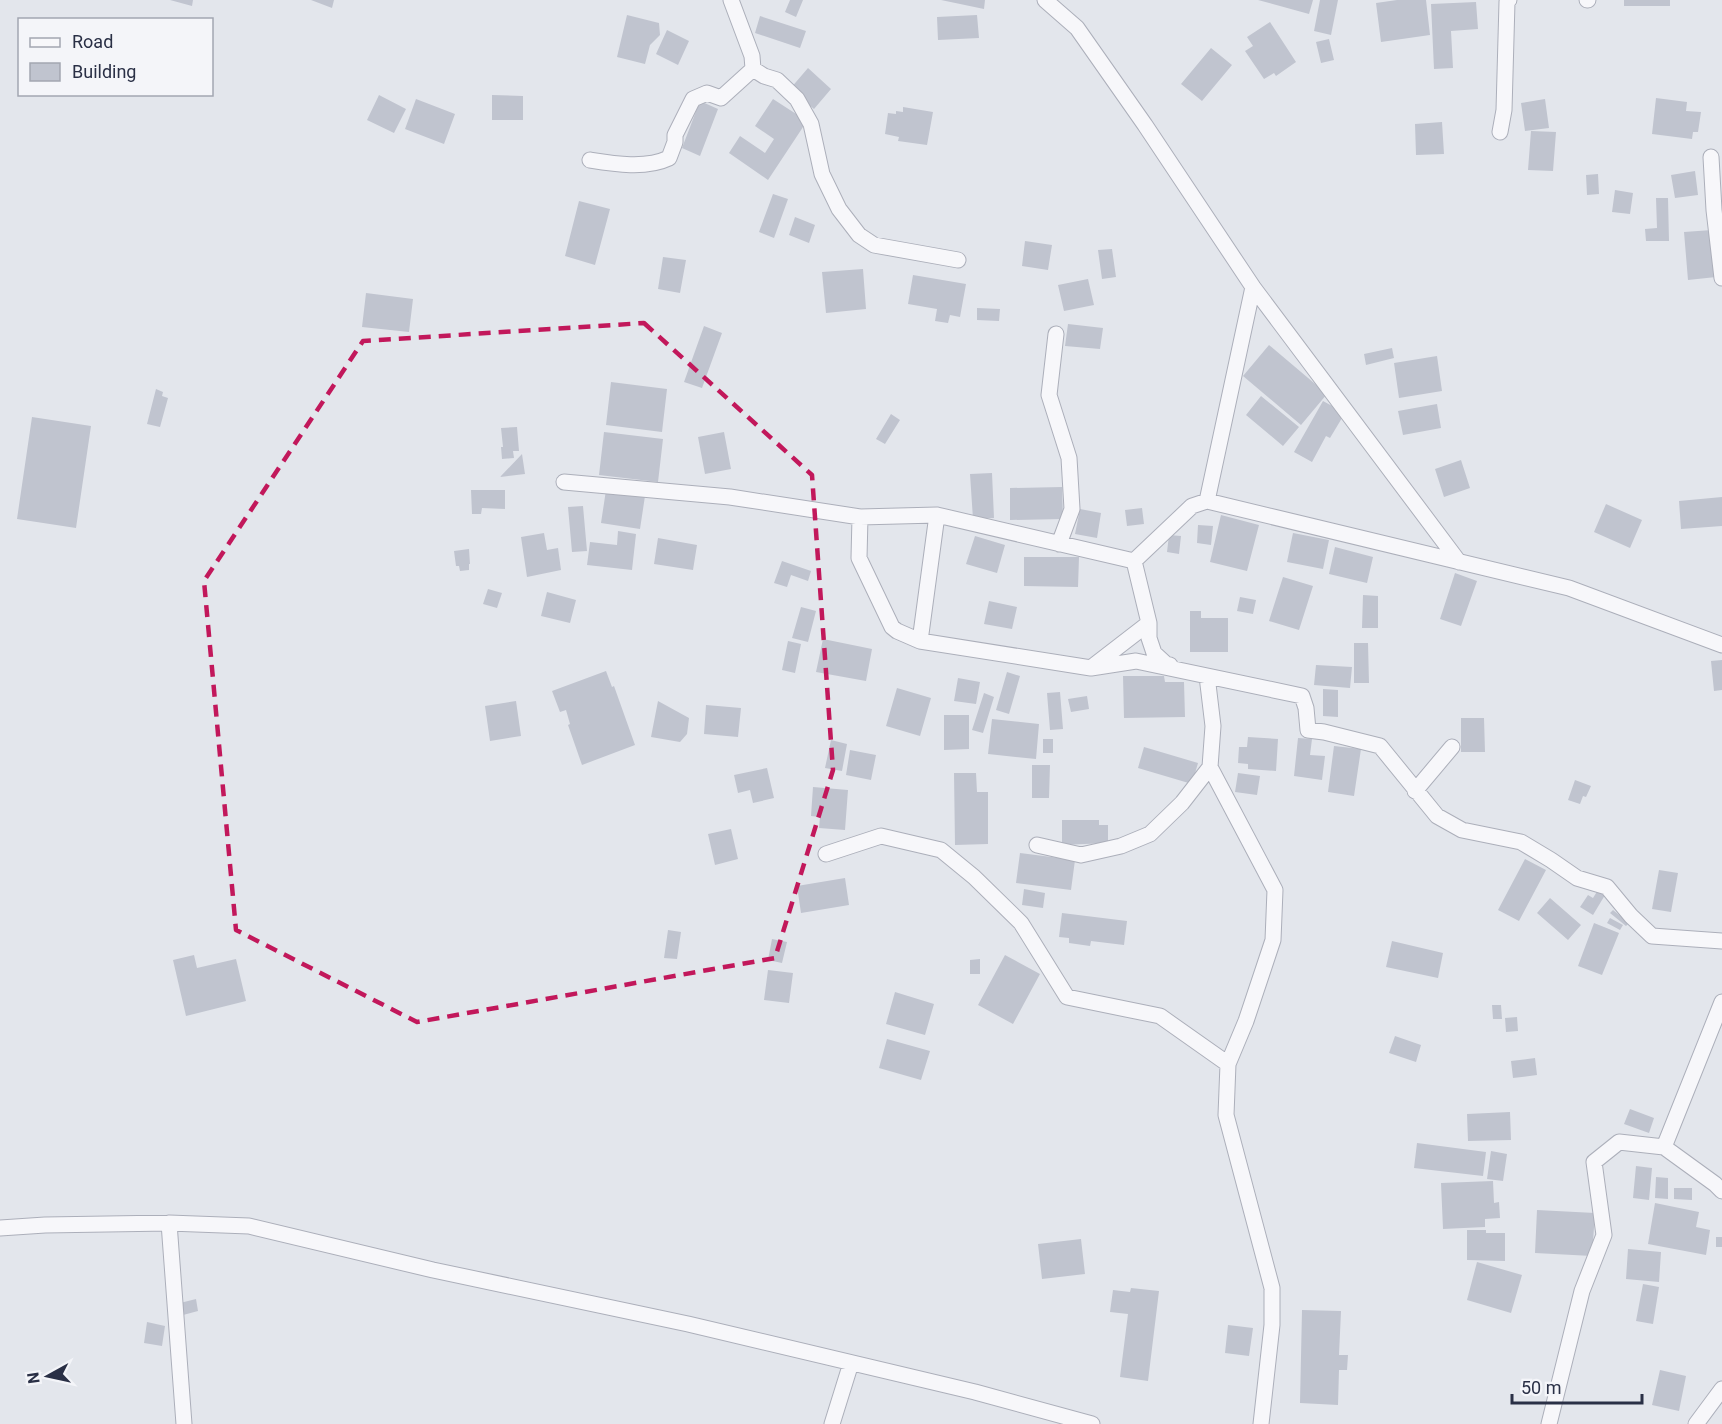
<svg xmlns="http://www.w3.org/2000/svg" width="1722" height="1424" viewBox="0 0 1722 1424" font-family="Roboto,sans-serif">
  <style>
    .building { fill: #c0c4cf }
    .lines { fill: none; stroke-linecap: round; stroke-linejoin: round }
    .street-casing { stroke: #acafba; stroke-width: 17 }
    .street { stroke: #f7f7fa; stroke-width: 15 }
    .marked { fill: none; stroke: #c2185b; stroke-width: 4.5; stroke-dasharray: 12 8; stroke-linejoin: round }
  </style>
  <rect width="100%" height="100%" fill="#e3e6ec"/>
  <path class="building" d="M 170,0 L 193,0 L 192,6 Z
    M 311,0 L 334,0 L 332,8 Z
    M 790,0 L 803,0 L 796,17 L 785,12 Z
    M 941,0 L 985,0 L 984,9 Z
    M 1258,0 L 1313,0 L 1309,14 Z
    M 1320,0 L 1338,0 L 1331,35 L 1314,31 Z
    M 1397,0 L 1426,0 L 1430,35 L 1381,42 L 1376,3 Z
    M 1624,0 L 1670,0 L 1670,6 L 1624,6 Z
    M 1476,2 L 1478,29 L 1451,31 L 1453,68 L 1434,69 L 1431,4 Z
    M 627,15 L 659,23 L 660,35 L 650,45 L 645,64 L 617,57 Z
    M 977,15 L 979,38 L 938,40 L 937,17 Z
    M 760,16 L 806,31 L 800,48 L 755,33 Z
    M 1270,22 L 1296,62 L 1276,76 L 1274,73 L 1264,79 L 1245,51 L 1253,46 L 1247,37 Z
    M 667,30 L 689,41 L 678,65 L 656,54 Z
    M 1329,39 L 1334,60 L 1321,63 L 1316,42 Z
    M 1211,48 L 1232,65 L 1202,101 L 1181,84 Z
    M 808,68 L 831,89 L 814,109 L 790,89 Z
    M 379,95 L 406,109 L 394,133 L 367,120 Z
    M 492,95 L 523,96 L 523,120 L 492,120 Z
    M 1656,98 L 1687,102 L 1686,111 L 1701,112 L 1698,132 L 1693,132 L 1692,139 L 1652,134 Z
    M 416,99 L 455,114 L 444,144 L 405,129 Z
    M 773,99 L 807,121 L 768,180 L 729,153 L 740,136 L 765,153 L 774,139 L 755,126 Z
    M 1545,99 L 1549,128 L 1525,131 L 1521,103 Z
    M 700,101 L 718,109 L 700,156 L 682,148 Z
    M 903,107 L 933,112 L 927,145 L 898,141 L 899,137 L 885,134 L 888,113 L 896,114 L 896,111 L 903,112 Z
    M 1442,122 L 1444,154 L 1416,155 L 1415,124 Z
    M 1531,131 L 1556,132 L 1553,171 L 1528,170 Z
    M 1695,171 L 1698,195 L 1675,198 L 1671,175 Z
    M 1598,174 L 1599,194 L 1587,195 L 1586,175 Z
    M 1615,190 L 1633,193 L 1630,214 L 1612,212 Z
    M 773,194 L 788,199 L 774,238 L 759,232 Z
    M 1656,198 L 1668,198 L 1669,241 L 1646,241 L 1645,229 L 1657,228 Z
    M 579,201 L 610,209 L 595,265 L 565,256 Z
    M 795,217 L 815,225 L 809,243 L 789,235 Z
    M 1712,230 L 1716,277 L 1688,280 L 1684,232 Z
    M 1025,241 L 1052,245 L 1048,270 L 1022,266 Z
    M 1112,249 L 1116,277 L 1102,279 L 1098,250 Z
    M 663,257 L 686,260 L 680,293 L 658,289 Z
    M 863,269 L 866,309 L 826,313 L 822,272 Z
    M 913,275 L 966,284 L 960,317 L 950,315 L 948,323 L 935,321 L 937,309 L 908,304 Z
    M 1088,279 L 1094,305 L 1064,311 L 1058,285 Z
    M 366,293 L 413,299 L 409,332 L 362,327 Z
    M 977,308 L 1000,309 L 999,321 L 977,320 Z
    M 1068,324 L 1103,328 L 1100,349 L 1065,346 Z
    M 704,326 L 722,333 L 702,388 L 684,382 Z
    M 1269,345 L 1327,394 L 1301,425 L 1243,376 Z
    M 1392,348 L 1394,358 L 1366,365 L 1364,354 Z
    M 1437,356 L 1442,391 L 1399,398 L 1394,363 Z
    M 611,382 L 667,389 L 662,432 L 606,425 Z
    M 156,389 L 163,392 L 162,396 L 168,398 L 160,427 L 147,424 Z
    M 1261,396 L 1299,427 L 1283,446 L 1246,415 Z
    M 1323,401 L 1345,413 L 1330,438 L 1326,436 L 1312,462 L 1294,452 Z
    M 1437,404 L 1441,428 L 1403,435 L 1398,411 Z
    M 891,414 L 900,420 L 885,444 L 876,439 Z
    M 32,417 L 91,426 L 76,528 L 17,519 Z
    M 517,427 L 519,451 L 513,451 L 514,458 L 502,459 L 501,447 L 503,447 L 501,428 Z
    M 604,432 L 663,439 L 658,482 L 599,475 Z
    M 724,432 L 731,469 L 705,474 L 698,437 Z
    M 522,454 L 525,474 L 500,477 Z
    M 1461,460 L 1470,488 L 1444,497 L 1435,469 Z
    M 992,473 L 994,518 L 973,519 L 970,474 Z
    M 1062,487 L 1063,519 L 1010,520 L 1010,488 Z
    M 471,490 L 505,490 L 505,509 L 482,508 L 481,514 L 472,514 Z
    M 606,490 L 645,496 L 640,529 L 601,523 Z
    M 1722,497 L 1722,526 L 1681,529 L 1679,501 Z
    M 1606,504 L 1642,520 L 1630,548 L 1594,532 Z
    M 583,506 L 587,551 L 572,552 L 568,507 Z
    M 1142,508 L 1144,524 L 1127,526 L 1125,510 Z
    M 1080,509 L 1101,513 L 1097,538 L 1075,534 Z
    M 1221,515 L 1259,525 L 1247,571 L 1210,562 Z
    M 1198,525 L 1213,526 L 1211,545 L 1197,543 Z
    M 618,531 L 636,534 L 632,570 L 587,565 L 590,542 L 617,545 Z
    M 544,533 L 547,550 L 558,548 L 561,570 L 527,577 L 521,537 Z
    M 1293,533 L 1329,540 L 1323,569 L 1287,562 Z
    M 1169,535 L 1181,536 L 1179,554 L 1167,552 Z
    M 975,536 L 1005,545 L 997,573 L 966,564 Z
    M 658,538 L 697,545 L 693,570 L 654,564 Z
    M 1335,547 L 1373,557 L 1367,583 L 1329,574 Z
    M 469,549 L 470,564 L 469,564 L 469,570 L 460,571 L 459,566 L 456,566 L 454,551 Z
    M 1024,557 L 1079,557 L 1078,587 L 1024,586 Z
    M 782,561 L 811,571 L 808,581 L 791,575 L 787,587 L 774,583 Z
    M 1455,573 L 1477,581 L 1461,626 L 1440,619 Z
    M 1283,577 L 1313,586 L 1299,630 L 1269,621 Z
    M 488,589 L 502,593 L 497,608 L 483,604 Z
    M 547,592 L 576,600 L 570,623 L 541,616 Z
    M 1363,595 L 1378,596 L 1378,628 L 1362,628 Z
    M 1240,597 L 1256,600 L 1253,614 L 1237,611 Z
    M 989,601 L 1017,607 L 1012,629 L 984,624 Z
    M 801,607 L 816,611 L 808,642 L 792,638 Z
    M 1190,611 L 1201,611 L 1201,618 L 1228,618 L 1228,652 L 1190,652 Z
    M 823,639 L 872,649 L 866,681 L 816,672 Z
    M 788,641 L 801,644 L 795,673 L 782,670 Z
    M 1354,643 L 1368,643 L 1369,683 L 1354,683 Z
    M 1722,660 L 1722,690 L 1714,691 L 1711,661 Z
    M 1316,665 L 1352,667 L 1350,688 L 1314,685 Z
    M 606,671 L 612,687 L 614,686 L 635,745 L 582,765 L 568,725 L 570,724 L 566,710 L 560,712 L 552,691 Z
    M 1007,672 L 1020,676 L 1009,714 L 996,710 Z
    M 1123,676 L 1164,676 L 1165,682 L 1184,682 L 1185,717 L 1124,718 Z
    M 958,678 L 980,682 L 976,704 L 954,701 Z
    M 897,688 L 931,698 L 920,736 L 886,726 Z
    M 1323,689 L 1338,690 L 1338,717 L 1323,716 Z
    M 1060,692 L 1063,729 L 1050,730 L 1047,693 Z
    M 984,693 L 994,697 L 983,733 L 972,730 Z
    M 1087,696 L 1089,709 L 1071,712 L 1068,699 Z
    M 516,701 L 521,736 L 490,741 L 485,706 Z
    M 658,701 L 689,718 L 687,734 L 680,742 L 651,737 Z
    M 706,705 L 741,708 L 738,737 L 704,734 Z
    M 944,715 L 969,715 L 969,749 L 944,750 Z
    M 1461,718 L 1484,718 L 1485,752 L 1461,752 Z
    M 992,719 L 1039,724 L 1036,759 L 988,754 Z
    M 1248,737 L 1278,739 L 1276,771 L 1248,769 L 1248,764 L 1238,763 L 1239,747 L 1247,747 Z
    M 1298,738 L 1312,739 L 1310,755 L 1325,756 L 1322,780 L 1294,776 Z
    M 1043,739 L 1053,739 L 1053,753 L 1043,753 Z
    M 831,740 L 847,744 L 842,771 L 825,768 Z
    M 1334,746 L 1361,749 L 1354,796 L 1328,792 Z
    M 1144,747 L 1198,763 L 1192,784 L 1138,768 Z
    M 850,750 L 876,755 L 871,780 L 846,775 Z
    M 1032,765 L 1050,765 L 1049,798 L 1032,798 Z
    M 767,768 L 774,798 L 753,803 L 750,790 L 738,793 L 734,775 Z
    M 954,773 L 976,773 L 977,792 L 988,792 L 988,844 L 955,845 Z
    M 1238,773 L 1260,776 L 1257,795 L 1235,792 Z
    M 1575,780 L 1591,786 L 1586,797 L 1583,796 L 1580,804 L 1568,800 Z
    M 813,787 L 848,790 L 845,830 L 819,828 L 820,817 L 811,816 Z
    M 1062,820 L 1099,820 L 1099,825 L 1108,825 L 1108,843 L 1062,845 Z
    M 731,829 L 738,859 L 715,865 L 708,834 Z
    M 1020,853 L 1075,860 L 1071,890 L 1016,883 Z
    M 1525,859 L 1546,870 L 1519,921 L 1498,910 Z
    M 1659,870 L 1678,873 L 1671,912 L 1652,909 Z
    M 845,878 L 849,905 L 801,913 L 797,886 Z
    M 1024,889 L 1045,893 L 1043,908 L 1022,905 Z
    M 1598,890 L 1605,895 L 1593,915 L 1580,907 L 1588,895 L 1593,898 Z
    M 1550,898 L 1581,925 L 1568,940 L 1537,913 Z
    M 1613,910 L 1629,923 L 1626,926 L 1610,913 Z
    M 1062,913 L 1127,921 L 1124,945 L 1091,941 L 1090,946 L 1069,943 L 1069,938 L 1059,937 Z
    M 1610,918 L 1623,925 L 1620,930 L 1607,923 Z
    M 1594,923 L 1619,933 L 1602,975 L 1578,966 Z
    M 668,930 L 681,932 L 677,959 L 664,958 Z
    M 772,939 L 787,942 L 782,963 L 768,960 Z
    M 1392,941 L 1443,953 L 1438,978 L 1386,967 Z
    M 194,955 L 197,968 L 236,959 L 246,1001 L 186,1016 L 173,960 Z
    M 1005,955 L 1040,974 L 1013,1024 L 978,1005 Z
    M 980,959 L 980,974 L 970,974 L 970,960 Z
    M 768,970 L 793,973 L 789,1003 L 764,1000 Z
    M 895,992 L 934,1004 L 925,1035 L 886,1024 Z
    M 1492,1005 L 1501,1005 L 1502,1019 L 1493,1019 Z
    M 1517,1017 L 1518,1031 L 1506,1032 L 1505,1018 Z
    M 1395,1036 L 1421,1045 L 1416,1062 L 1389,1053 Z
    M 887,1039 L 930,1051 L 921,1080 L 879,1068 Z
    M 1535,1058 L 1537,1075 L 1513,1078 L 1511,1061 Z
    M 1630,1109 L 1654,1118 L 1649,1133 L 1624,1124 Z
    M 1510,1112 L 1511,1140 L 1468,1141 L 1467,1114 Z
    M 1417,1143 L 1486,1152 L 1483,1176 L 1414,1168 Z
    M 1491,1151 L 1507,1154 L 1503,1181 L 1487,1179 Z
    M 1636,1166 L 1652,1168 L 1649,1200 L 1633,1198 Z
    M 1656,1177 L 1668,1178 L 1668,1199 L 1655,1198 Z
    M 1493,1181 L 1494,1203 L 1499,1202 L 1500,1218 L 1485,1219 L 1485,1227 L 1443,1229 L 1441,1183 Z
    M 1674,1188 L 1692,1188 L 1692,1200 L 1674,1199 Z
    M 1655,1203 L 1699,1212 L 1696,1227 L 1710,1230 L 1706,1255 L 1648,1244 Z
    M 1537,1210 L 1595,1213 L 1592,1256 L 1535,1253 Z
    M 1467,1230 L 1486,1230 L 1486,1233 L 1505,1233 L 1505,1261 L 1467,1260 Z
    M 1716,1237 L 1722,1237 L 1722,1247 L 1716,1247 Z
    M 1081,1239 L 1085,1274 L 1042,1279 L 1038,1244 Z
    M 1628,1249 L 1661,1252 L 1659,1282 L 1626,1279 Z
    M 1477,1262 L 1522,1275 L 1511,1313 L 1467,1300 Z
    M 1643,1284 L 1659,1287 L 1653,1324 L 1636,1321 Z
    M 1131,1288 L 1159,1291 L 1148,1381 L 1120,1377 L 1128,1314 L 1110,1312 L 1113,1290 L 1130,1292 Z
    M 196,1299 L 198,1311 L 183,1315 L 180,1303 Z
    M 1302,1310 L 1341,1311 L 1339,1355 L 1348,1355 L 1347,1370 L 1339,1370 L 1338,1405 L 1300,1403 Z
    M 147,1322 L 165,1326 L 162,1346 L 144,1343 Z
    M 1228,1325 L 1253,1328 L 1249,1356 L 1225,1353 Z
    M 1660,1370 L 1686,1376 L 1679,1411 L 1652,1405 Z"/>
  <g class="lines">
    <g class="street-casing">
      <path id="street" d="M 731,0 L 752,56 L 753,69 L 764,76 L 777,80 L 797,99 L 811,124 L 822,174 L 839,209 L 859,235 L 874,245 L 958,260
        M 1045,0 L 1077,28 L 1145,125 L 1253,287 L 1459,562
        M 1587,0 L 1588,0
        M 1500,132 L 1504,110 L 1507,2 L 1509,0
        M 1711,157 L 1714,210 L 1722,278
        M 590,160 C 615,164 646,169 669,158 L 675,142 L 675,135 L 693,99 L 707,93 L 721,98 L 753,69
        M 1056,334 L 1049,395 L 1069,458 L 1072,509 L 1059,544
        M 564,482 L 730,497 L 860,517 L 937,515 L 1134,561
        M 1207,501 L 1253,287
        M 860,517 L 859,558 L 892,627 L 897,631 L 920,641 L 1091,668 L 1136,661 L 1302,696 L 1306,708 L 1308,730 L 1324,732 L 1380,746 L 1437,816 L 1462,830 L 1521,842 L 1551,860 L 1577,878 L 1607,887 L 1631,916 L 1652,936 L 1722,941
        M 1134,561 L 1192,506 L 1207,501 L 1569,588 L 1722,645
        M 1134,561 L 1149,623 L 1149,638 L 1154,653 L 1166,664 L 1170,665
        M 920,641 L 937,515
        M 1092,667 L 1149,623
        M 1210,767 L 1275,890 L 1273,940 L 1246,1021 L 1228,1064 L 1226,1115 L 1272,1288 L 1272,1325 L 1261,1424
        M 1415,791 L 1452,747
        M 1037,845 L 1081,855 L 1121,846 L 1150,834 L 1182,803 L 1210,767 L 1213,726 L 1207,676
        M 826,854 L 881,836 L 941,850 L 974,877 L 1021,923 L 1067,997 L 1160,1016 L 1228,1064
        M 1664,1147 L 1722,1002
        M 169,1223 L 184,1424
        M 0,1228 L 45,1225 L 169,1223 L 249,1226 L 433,1270 L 688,1324 L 975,1392 L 1092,1424
        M 832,1424 L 851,1363
        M 1549,1424 L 1582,1291 L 1604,1235 L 1594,1162 L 1619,1142 L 1664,1147 L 1715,1184 L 1722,1191
        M 1696,1424 L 1722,1389"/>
    </g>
    <use href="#street" class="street"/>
  </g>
  <path class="marked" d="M 644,323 L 812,475 L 833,770 L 775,958 L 417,1022 L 236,930 L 204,581 L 363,341 Z"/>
  <rect x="18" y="18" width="195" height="78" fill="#f4f5f9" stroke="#a3a6b1" stroke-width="1.5"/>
  <rect x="30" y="38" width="30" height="9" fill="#f7f7fa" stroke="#a3a6b1" stroke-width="1.5"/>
  <text x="72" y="48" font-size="18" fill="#2a3046">Road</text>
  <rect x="30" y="63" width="30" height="18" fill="#c0c4cf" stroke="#a3a6b1" stroke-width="1.5"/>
  <text x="72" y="78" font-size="18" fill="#2a3046">Building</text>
  <g transform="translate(48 1376) rotate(262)" stroke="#f4f5f9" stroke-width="4.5" paint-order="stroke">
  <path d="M0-4.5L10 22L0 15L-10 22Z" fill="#2a3046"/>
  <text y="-9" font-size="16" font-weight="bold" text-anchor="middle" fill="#2a3046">N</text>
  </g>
  <path d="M1512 1394v9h130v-9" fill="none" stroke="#2a3046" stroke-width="3"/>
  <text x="1521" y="1394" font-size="18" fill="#2a3046" stroke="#f4f5f9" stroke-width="4.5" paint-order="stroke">50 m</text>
</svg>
